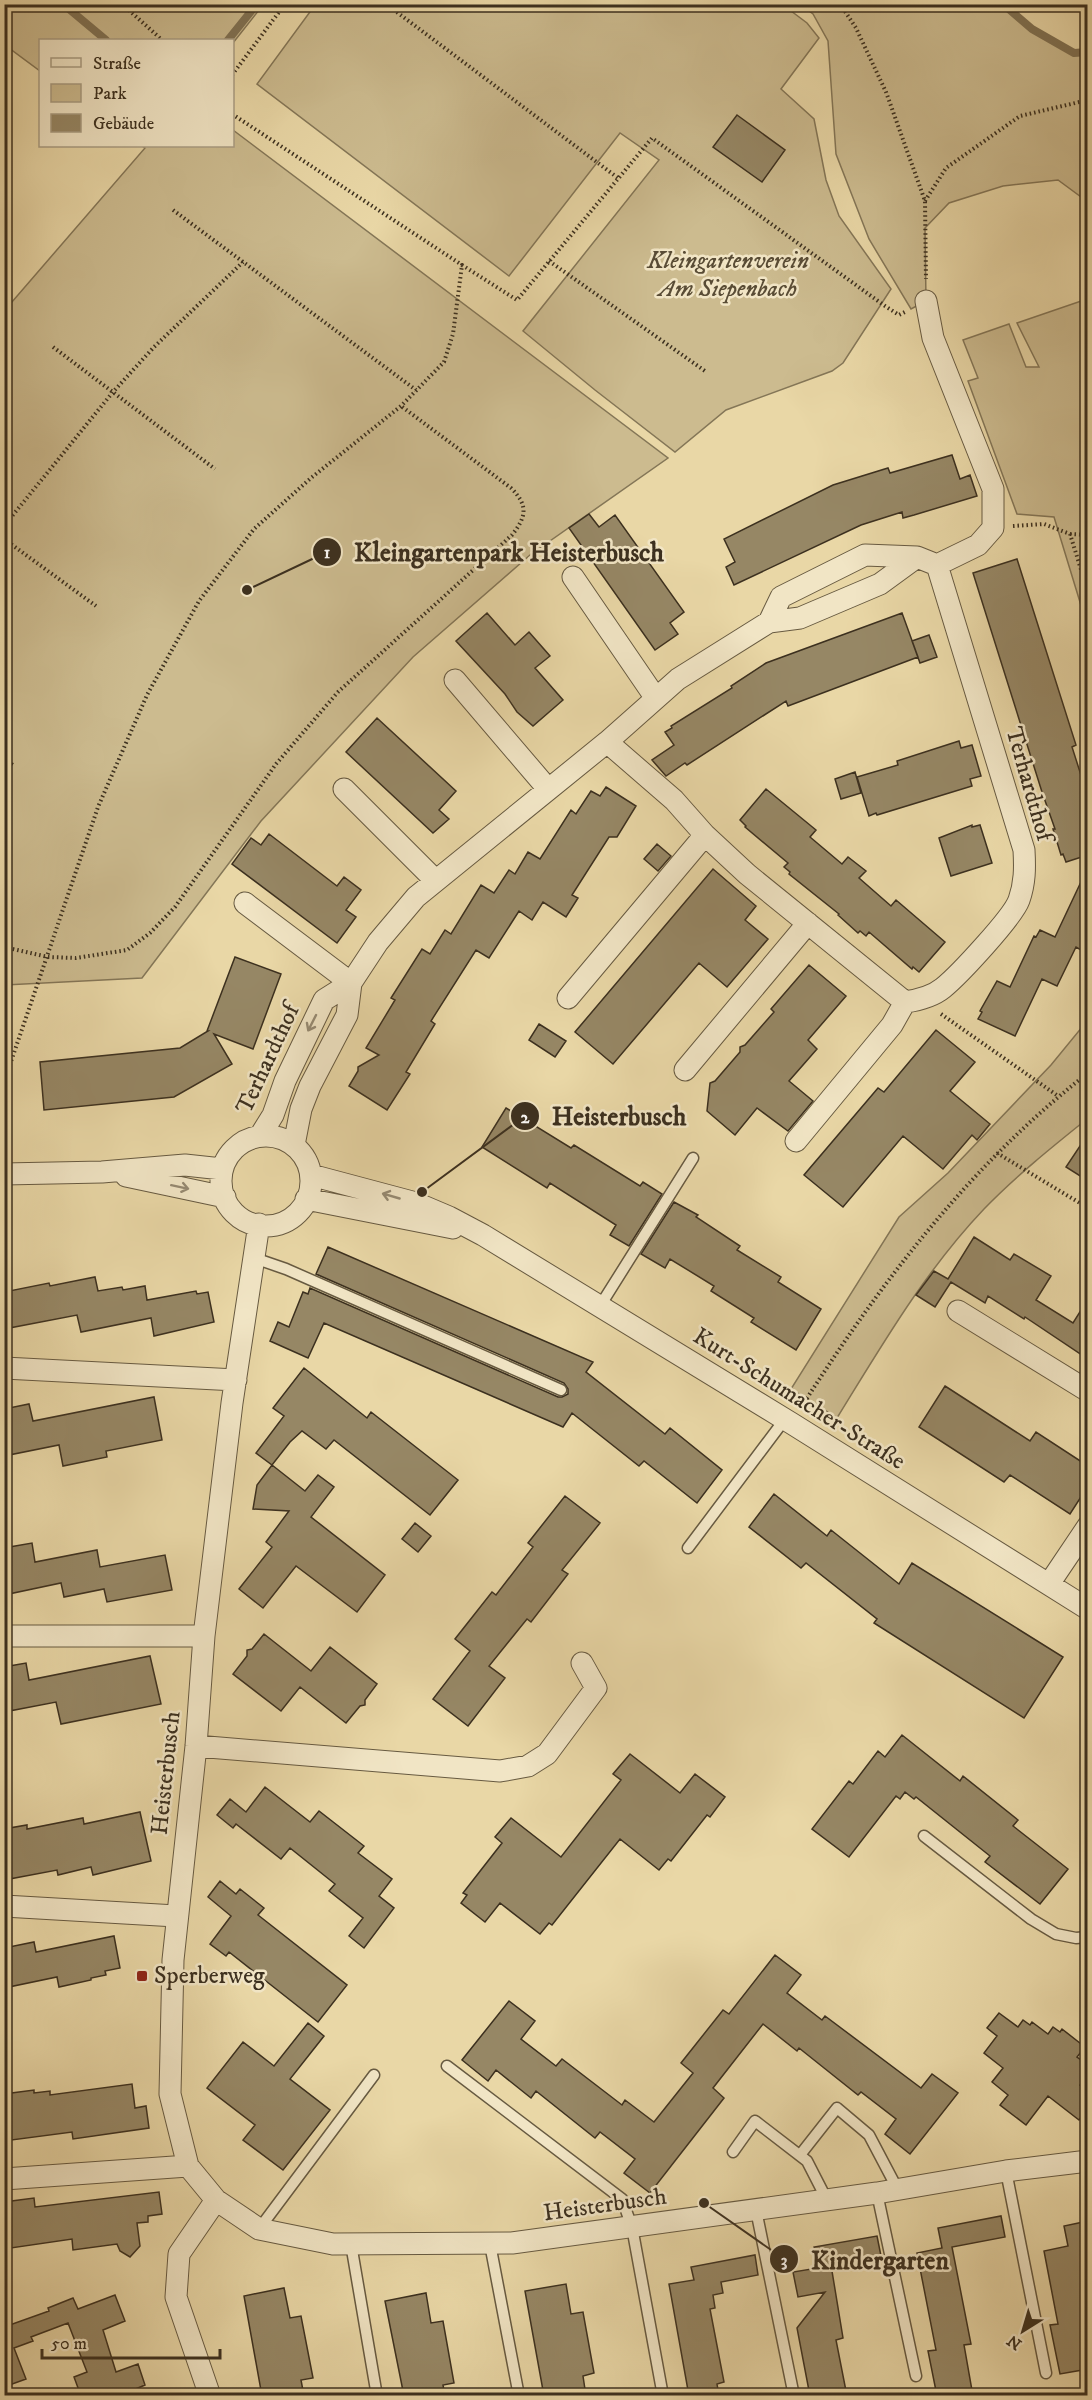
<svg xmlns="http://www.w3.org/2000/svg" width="1092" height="2400" viewBox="0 0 1092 2400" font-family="'IM FELL DW Pica',serif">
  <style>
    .green { fill: #ccbb8f; stroke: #847657; stroke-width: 1.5 }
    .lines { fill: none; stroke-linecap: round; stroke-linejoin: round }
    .stream { stroke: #807254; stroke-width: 8 }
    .building { fill: #968765; stroke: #3c301f; stroke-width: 1.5 }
    .service-casing { stroke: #675a41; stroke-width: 13 }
    .minor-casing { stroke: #675a41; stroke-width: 23 }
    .path { stroke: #3c301f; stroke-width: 4; stroke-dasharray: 1.5 3; stroke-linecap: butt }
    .service { stroke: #f1e5c5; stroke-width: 10 }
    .minor { stroke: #f1e5c5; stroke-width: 21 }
    .oneway { stroke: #968a72 }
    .poi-dot { fill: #8f2418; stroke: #f1e5c5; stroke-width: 2 }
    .labels { text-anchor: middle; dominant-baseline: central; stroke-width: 5; stroke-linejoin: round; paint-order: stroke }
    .park-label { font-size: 24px; font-style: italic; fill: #594c35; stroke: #f1e5c5 }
    .street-label { font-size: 24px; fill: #3c301f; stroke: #f1e5c5 }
    .poi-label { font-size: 24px; fill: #3c301f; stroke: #f1e5c5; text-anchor: start }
    .leader { fill: none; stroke: #3c301f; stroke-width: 2 }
    .callout-dot { fill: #3c301f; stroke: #f1e5c5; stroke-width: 2 }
    .mark-label { font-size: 18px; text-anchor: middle; font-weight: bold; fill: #fff }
    .callout-label { font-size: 26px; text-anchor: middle; font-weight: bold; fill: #3c301f; stroke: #f1e5c5; stroke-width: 5; stroke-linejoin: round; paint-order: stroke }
  </style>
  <rect width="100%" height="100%" fill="#e9d7a6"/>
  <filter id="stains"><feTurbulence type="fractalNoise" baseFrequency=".00333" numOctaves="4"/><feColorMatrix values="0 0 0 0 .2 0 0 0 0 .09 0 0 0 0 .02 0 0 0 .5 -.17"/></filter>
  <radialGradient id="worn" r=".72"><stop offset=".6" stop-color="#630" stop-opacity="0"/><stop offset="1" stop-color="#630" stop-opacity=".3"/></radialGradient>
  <path class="green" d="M 5,4 L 263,4 L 263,5 L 233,43 L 232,40 L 40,40 L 40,71 L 5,45 Z
    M 315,5 L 783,5 L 807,23 L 819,38 L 781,89 L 814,119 L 826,180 L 839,216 L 891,289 L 843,363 L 832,371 L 726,410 L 675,452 L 595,390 L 523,331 L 659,160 L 620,133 L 509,276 L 257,84 Z
    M 801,5 L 1003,5 L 1032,29 L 1073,53 L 1087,52 L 1087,207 L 1081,197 L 1058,180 L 1003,186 L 949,203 L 925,228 L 926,301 L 911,309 L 869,239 L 836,154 L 828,41 L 813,14 Z
    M 233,130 L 668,458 L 530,555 L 413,657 L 261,821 L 142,978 L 5,985 L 5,310 L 145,148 L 142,146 L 232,146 Z
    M 1087,299 L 1088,299 L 1087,625 L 1054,517 L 1017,514 L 968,381 L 978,378 L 963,340 L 1009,324 L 1026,367 L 1039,367 L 1017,323 Z
    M 1087,1021 L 1087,1119 C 1052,1147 1016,1176 984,1209 C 925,1271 882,1345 837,1418 L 791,1389 L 899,1217 L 948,1173 L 1051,1065 Z"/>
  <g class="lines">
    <path class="stream" d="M 63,4 L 106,40
      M 1003,4 L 1032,29 L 1074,53 L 1088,52
      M 228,40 L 257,4"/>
  </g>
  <path class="building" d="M 737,115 L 785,150 L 762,182 L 713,147 Z
    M 952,455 L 960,479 L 970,475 L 977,496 L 914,515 L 903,518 L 902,512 L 861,525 L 734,585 L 726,567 L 735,562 L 724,539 L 833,485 L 888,468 L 890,473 Z
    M 589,514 L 599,527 L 615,515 L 684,612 L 670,623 L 678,634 L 655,650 L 569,528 Z
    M 1017,559 L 1076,745 L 1072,747 L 1088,797 L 1088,855 L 1066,862 L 1063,854 L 1061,855 L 1053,829 L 1055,829 L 1042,792 L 973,573 Z
    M 487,613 L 515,645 L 529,632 L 550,656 L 535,668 L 563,700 L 533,726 L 517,712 L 505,694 L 456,641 Z
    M 902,613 L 918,657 L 788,706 L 786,701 L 687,765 L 685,763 L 666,776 L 652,760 L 674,745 L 665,732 L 672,728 L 671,726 L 732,688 L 731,686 L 766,663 Z
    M 929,635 L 937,657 L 920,663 L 912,641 Z
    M 377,718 L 456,791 L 439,810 L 449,819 L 433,833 L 346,752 Z
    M 959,741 L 961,748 L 972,745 L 981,776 L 970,779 L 972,786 L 877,815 L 876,813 L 869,816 L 857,777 L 898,765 L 897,761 Z
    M 855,772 L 861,793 L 841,799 L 835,779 Z
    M 606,787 L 636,806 L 617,837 L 609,837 L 572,895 L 578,898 L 566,917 L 543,902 L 532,920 L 519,911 L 489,958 L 476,950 L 431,1021 L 435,1024 L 406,1072 L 410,1074 L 387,1110 L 349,1086 L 358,1071 L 358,1067 L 379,1055 L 366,1048 L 395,1000 L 391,998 L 422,949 L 430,954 L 445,930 L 451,934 L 481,885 L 494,893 L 509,870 L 515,874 L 528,852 L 540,859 L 571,810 L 576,814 L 591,791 L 600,796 Z
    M 766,789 L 816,830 L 810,837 L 842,864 L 848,857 L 866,871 L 859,878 L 891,906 L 896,900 L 945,942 L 919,972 L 913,967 L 912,969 L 869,932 L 866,936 L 860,931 L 858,933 L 838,915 L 839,914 L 789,874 L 790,872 L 784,867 L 788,863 L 745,827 L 746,826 L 740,820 Z
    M 972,825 L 972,827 L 980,825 L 992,863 L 951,876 L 939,838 Z
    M 269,834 L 337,886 L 344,877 L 361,890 L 346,910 L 356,917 L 337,943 L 232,864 L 251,838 L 261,845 Z
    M 657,844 L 671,856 L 658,871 L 644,859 Z
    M 1088,867 L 1088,935 L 1081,950 L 1076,947 L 1057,986 L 1042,979 L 1015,1036 L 978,1019 L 982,1012 L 980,1011 L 997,981 L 1010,987 L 1034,936 L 1036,937 L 1040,930 L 1055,937 Z
    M 713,869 L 756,906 L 745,920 L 768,939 L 727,987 L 699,963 L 613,1064 L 575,1032 Z
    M 235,957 L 281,974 L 253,1049 L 214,1034 L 232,1064 L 174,1097 L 44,1110 L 40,1062 L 180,1048 L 208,1031 L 207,1031 Z
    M 809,965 L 846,996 L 808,1040 L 817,1049 L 789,1081 L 813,1101 L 788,1131 L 757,1108 L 735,1135 L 707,1111 L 710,1083 L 715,1081 L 740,1052 L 740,1047 L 745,1045 L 774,1012 L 771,1009 Z
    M 539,1024 L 566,1041 L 555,1057 L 529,1040 Z
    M 936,1030 L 975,1062 L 950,1091 L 990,1124 L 977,1140 L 972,1135 L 943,1169 L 903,1136 L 843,1207 L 804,1175 L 878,1088 L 884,1092 Z
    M 506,1108 L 571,1148 L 574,1145 L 640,1186 L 643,1182 L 662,1194 L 629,1246 L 610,1235 L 616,1225 L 550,1183 L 547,1188 L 482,1147 Z
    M 1088,1134 L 1088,1181 L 1066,1167 Z
    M 674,1202 L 698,1215 L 696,1217 L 740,1246 L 737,1250 L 781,1277 L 778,1282 L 821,1309 L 796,1350 L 751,1322 L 754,1318 L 711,1291 L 714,1286 L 670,1259 L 665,1268 L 641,1254 Z
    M 974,1237 L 1010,1260 L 1014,1254 L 1051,1276 L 1036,1300 L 1073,1323 L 1088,1299 L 1088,1359 L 1025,1317 L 1024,1319 L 988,1296 L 985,1303 L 951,1282 L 935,1307 L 916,1295 L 934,1271 L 948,1279 Z
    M 328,1247 L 593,1362 L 586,1372 L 665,1434 L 670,1428 L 722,1470 L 697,1503 L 644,1461 L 639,1466 L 572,1413 L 563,1427 L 324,1323 L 308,1358 L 270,1341 L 278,1322 L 289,1327 L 303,1292 L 308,1294 L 310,1288 L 558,1397 L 562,1397 L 568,1394 L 568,1389 L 564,1383 L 316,1274 Z
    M 95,1277 L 98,1291 L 122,1287 L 123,1290 L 145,1286 L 147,1300 L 196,1291 L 197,1294 L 208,1292 L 214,1322 L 154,1336 L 151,1318 L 81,1332 L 77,1315 L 4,1329 L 4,1292 L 49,1283 L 50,1286 Z
    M 304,1368 L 367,1418 L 371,1412 L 458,1480 L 430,1515 L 334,1440 L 326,1449 L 302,1431 L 290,1442 L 272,1465 L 256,1453 L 284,1416 L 273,1408 Z
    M 945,1386 L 1030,1441 L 1036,1432 L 1088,1466 L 1088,1486 L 1070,1514 L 1010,1475 L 1004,1482 L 919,1427 Z
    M 154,1397 L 162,1440 L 106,1451 L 107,1457 L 63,1466 L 59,1445 L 4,1456 L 4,1409 L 29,1404 L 33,1421 Z
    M 272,1465 L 305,1491 L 318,1475 L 334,1487 L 311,1517 L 385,1575 L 357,1612 L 296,1566 L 263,1608 L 239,1589 L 272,1547 L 266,1542 L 289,1511 L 253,1509 L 257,1485 Z
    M 774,1494 L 827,1536 L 831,1530 L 899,1584 L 912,1563 L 1063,1657 L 1024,1718 L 874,1623 L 877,1619 L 806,1563 L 801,1568 L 749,1527 Z
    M 565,1496 L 600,1523 L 562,1570 L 568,1574 L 531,1622 L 527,1619 L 489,1666 L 505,1678 L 468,1726 L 433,1699 L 470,1651 L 455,1639 L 492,1592 L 496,1595 L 533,1547 L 528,1543 Z
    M 415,1523 L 431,1536 L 418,1552 L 402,1539 Z
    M 32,1543 L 35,1562 L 97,1550 L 100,1567 L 165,1555 L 172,1590 L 107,1602 L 104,1589 L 64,1597 L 61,1583 L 4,1595 L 4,1548 Z
    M 264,1634 L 311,1671 L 330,1647 L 377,1684 L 365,1700 L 365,1705 L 360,1706 L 346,1723 L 300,1687 L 281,1711 L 233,1674 L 247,1656 L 247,1650 L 252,1649 Z
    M 150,1656 L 161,1704 L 61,1724 L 56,1702 L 4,1712 L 4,1667 L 26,1663 L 29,1680 Z
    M 902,1735 L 960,1781 L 963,1776 L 1018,1820 L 1013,1826 L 1068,1869 L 1040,1904 L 985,1862 L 990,1856 L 916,1797 L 914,1799 L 905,1792 L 900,1799 L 896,1796 L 849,1857 L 812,1829 L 849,1781 L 853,1784 L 878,1751 L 885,1757 Z
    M 630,1754 L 680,1793 L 695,1774 L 725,1797 L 710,1817 L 707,1815 L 671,1861 L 668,1859 L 659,1870 L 620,1839 L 552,1925 L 549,1923 L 540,1934 L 500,1903 L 485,1922 L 461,1903 L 467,1895 L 463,1893 L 502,1843 L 495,1837 L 511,1818 L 561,1857 L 621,1780 L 613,1774 Z
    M 265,1787 L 310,1822 L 319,1811 L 364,1846 L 358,1853 L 392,1879 L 379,1896 L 394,1908 L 364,1948 L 349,1936 L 363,1918 L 329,1891 L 335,1884 L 290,1848 L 281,1859 L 236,1824 L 233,1828 L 217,1815 L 230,1799 L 246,1812 Z
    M 140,1812 L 151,1861 L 93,1875 L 91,1867 L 58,1875 L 57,1870 L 4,1880 L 4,1829 L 27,1825 L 27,1829 L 83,1818 L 84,1824 Z
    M 220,1881 L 236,1894 L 240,1889 L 264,1908 L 258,1915 L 347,1985 L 318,2022 L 229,1952 L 226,1956 L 210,1944 L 231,1916 L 208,1897 Z
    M 114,1936 L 120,1968 L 105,1971 L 106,1975 L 91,1978 L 91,1980 L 59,1987 L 57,1977 L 4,1988 L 4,1948 L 34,1942 L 36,1952 Z
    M 775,1955 L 801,1975 L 787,1993 L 822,2020 L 825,2016 L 921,2088 L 932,2074 L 958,2093 L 910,2154 L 885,2134 L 896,2119 L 861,2092 L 858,2095 L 799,2048 L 797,2051 L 763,2024 L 713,2088 L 724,2098 L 650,2193 L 624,2173 L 635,2159 L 600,2132 L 595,2138 L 536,2091 L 531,2098 L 496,2070 L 488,2081 L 462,2060 L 509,2001 L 535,2021 L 521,2039 L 556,2066 L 562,2059 L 622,2105 L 625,2100 L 654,2122 L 693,2073 L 681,2063 L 723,2010 L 729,2014 Z
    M 999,2013 L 1018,2027 L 1023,2020 L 1030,2025 L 1032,2022 L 1048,2034 L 1053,2027 L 1060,2032 L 1062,2029 L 1085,2047 L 1077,2057 L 1088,2065 L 1088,2075 L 1080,2085 L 1088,2091 L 1088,2108 L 1079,2120 L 1048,2096 L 1026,2125 L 1000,2105 L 1008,2095 L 992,2082 L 1003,2068 L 984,2053 L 997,2036 L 987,2028 Z
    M 308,2023 L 324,2036 L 290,2079 L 330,2110 L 283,2170 L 243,2140 L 255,2125 L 207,2088 L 243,2042 L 274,2066 Z
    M 132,2084 L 135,2108 L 146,2106 L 149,2128 L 73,2139 L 72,2132 L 4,2141 L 4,2094 L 34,2090 L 34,2093 L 50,2091 L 50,2095 Z
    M 159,2192 L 162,2214 L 148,2216 L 148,2222 L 137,2223 L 140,2246 L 130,2257 L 120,2251 L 117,2244 L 73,2250 L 72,2239 L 4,2249 L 4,2202 L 34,2198 L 35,2207 Z
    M 1001,2216 L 1005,2237 L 952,2247 L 971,2344 L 964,2345 L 973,2396 L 937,2396 L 928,2351 L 936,2350 L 917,2253 L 942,2248 L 938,2228 Z
    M 1088,2221 L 1088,2369 L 1060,2374 L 1050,2325 L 1058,2324 L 1044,2251 L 1068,2246 L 1064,2226 Z
    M 877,2236 L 881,2256 L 831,2265 L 843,2338 L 836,2340 L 847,2396 L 810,2396 L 797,2328 L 825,2292 L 798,2297 L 793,2272 L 818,2268 L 814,2247 Z
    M 755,2255 L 758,2275 L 721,2282 L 723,2293 L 713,2295 L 715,2308 L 710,2309 L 724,2382 L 717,2384 L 719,2396 L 689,2396 L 669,2284 L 694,2280 L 691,2267 Z
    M 566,2284 L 571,2314 L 583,2312 L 594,2373 L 583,2376 L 586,2396 L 544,2396 L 525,2291 Z
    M 284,2288 L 290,2318 L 301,2316 L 313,2378 L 301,2380 L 304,2396 L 262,2396 L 244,2296 Z
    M 426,2293 L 431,2323 L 443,2321 L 454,2383 L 443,2385 L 445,2396 L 404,2396 L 385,2301 Z
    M 115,2295 L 125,2321 L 103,2330 L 116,2372 L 138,2364 L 145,2385 L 131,2391 L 133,2396 L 81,2396 L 74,2377 L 87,2372 L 68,2323 L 31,2337 L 33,2341 L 14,2348 L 26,2379 L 4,2387 L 4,2327 L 49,2311 L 48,2308 L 73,2298 L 78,2309 Z"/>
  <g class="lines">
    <g class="service-casing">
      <path id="service" d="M 254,1258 L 286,1269 L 561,1390
        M 600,1306 L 693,1158
        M 688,1548 L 785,1419
        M 924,1836 L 1031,1919 L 1056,1934 L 1076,1938 L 1088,1937
        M 447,2066 L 622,2199 L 632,2227 L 663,2396
        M 733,2152 L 755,2121 L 807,2161 L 827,2200
        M 800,2155 L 837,2108 L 869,2135 L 898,2190
        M 1006,2171 L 1046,2373
        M 877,2193 L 916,2376
        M 756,2210 L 794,2396
        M 259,2229 L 374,2075
        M 351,2244 L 377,2396
        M 490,2244 L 519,2396"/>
    </g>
    <g class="minor-casing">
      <path id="minor" d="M 573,577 L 655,697
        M 769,622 L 781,597 L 865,555 L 917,557
        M 455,680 L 548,789
        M 607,742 L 674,800 L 705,835 L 747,874 L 905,1002 C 919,1000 932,997 943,988 C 959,975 1013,917 1019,900 C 1025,883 1025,868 1024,850 L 937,565
        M 344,789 L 435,880
        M 245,903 L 351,983
        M 568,998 L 705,835
        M 685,1070 L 808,923
        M 260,1136 L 273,1115 L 285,1081 L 324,1000 L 351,983 L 378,942 L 416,897 L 607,742 L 678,679 L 769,622 L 800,618 L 880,584 L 917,557 L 937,565 L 978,545 L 993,528 L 993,489 L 933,338 L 926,301
        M221 1181a45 45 0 1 1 90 0a45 45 0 1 1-90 0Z
        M 796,1141 L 892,1025 L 905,1002
        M 294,1145 L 301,1109 L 310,1086 L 347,1015 L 351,983
        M 4,1174 L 102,1172 L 185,1165 L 222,1169
        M 311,1175 L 416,1203 L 449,1217 L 483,1235 L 791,1423 L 1088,1609
        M 126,1176 L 225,1197
        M 306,1199 L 453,1228
        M 259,1224 L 232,1403 L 204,1636 L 196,1746 L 173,1960 L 170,2094 L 188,2166 L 216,2200 L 259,2229 L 333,2244 L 512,2243 L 877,2193 L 1006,2171 L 1088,2161
        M 958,1311 L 1088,1391
        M 4,1368 L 236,1380
        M 1049,1584 L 1088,1526
        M 4,1636 L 204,1636
        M 196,1746 L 500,1771 L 528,1766 L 547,1754 L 596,1688 L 582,1663
        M 4,1906 L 176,1916
        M 4,2179 L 188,2166
        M 210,2396 L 176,2297 L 179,2254 L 216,2200"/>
    </g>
    <path class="path" d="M 122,4 L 162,40
      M 386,4 L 618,178
      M 840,4 L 856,28 L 886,92 L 925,201 L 926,279
      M 232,75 L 285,4
      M 232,114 L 462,265
      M 925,201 L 946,168 L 1020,116 L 1088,100
      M 173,210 L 416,390
      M 549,261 L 705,371
      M 53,347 L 215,469
      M 4,526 L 113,392 L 154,347 L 243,262
      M 1013,526 L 1044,524 L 1070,534 L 1088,592
      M 1070,534 L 1088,535
      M 4,539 L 96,606
      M 4,759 L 13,765
      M 4,947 L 48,957 L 76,958 L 127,950 L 150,933 L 175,907 L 276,764 L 338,692 L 512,535 C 527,516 528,505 511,488 L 401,406
      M 941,1014 L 1058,1096
      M 4,1082 L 98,807 L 147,695 L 199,601 L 254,529 L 311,478 L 401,406 L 444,362 L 453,334 L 462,265 L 517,300 L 652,138 L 885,306 L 899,315 L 907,311
      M 997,1153 L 1088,1208
      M 802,1406 C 881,1282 971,1164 1088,1073"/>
    <use href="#service" class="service"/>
    <use href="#minor" class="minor"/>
  </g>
  <defs><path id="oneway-shaft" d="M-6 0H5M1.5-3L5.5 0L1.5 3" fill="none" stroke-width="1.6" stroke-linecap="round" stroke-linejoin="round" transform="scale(1.5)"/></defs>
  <g class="oneway">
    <use href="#oneway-shaft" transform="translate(312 1023) rotate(117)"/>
    <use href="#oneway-shaft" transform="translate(180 1187) rotate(12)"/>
    <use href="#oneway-shaft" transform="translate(391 1196) rotate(-164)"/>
  </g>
  <rect class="poi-dot" x="136" y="1970" width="12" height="12" rx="3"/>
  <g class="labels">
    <g class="park-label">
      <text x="728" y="261">Kleingartenverein<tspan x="728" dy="28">Am Siepenbach</tspan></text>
    </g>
    <g class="street-label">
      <text transform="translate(1029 784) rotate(74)">Terhardthof</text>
      <text transform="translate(268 1059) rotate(-65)">Terhardthof</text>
      <text transform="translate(799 1399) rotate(32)">Kurt-Schumacher-Straße</text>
      <text transform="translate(166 1773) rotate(-84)">Heisterbusch</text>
      <text transform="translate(605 2205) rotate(-8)">Heisterbusch</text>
    </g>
    <g class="poi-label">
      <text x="154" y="1976">Sperberweg</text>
    </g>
  </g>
  <path class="leader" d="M247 590L327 552M422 1192L525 1116M704 2203L784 2259"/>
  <g class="callout-dot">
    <circle cx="247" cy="590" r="6"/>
    <circle cx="422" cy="1192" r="6"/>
    <circle cx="704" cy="2203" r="6"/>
    <circle cx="327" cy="552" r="15"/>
    <circle cx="525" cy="1116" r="15"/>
    <circle cx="784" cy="2259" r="15"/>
  </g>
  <g class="mark-label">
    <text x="327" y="558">1</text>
    <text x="525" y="1123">2</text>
    <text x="784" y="2266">3</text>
  </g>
  <g class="callout-label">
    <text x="509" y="561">Kleingartenpark Heisterbusch</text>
    <text x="619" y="1125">Heisterbusch</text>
    <text x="880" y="2269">Kindergarten</text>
  </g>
  <rect width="1092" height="2400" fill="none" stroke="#e9d7a6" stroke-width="24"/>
  <rect x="6" y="6" width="1080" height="2388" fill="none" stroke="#3c301f" stroke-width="3"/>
  <rect x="12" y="12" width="1068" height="2376" fill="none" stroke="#3c301f" stroke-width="1.5"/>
  <rect x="39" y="39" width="195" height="108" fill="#f1e5c5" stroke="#a99d83" stroke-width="1.5"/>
  <rect x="51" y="58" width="30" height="9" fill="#f1e5c5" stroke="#a99d83" stroke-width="1.5"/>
  <text x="93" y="69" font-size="18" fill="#3c301f">Straße</text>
  <rect x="51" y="84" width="30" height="18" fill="#ccbb8f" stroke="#a99d83" stroke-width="1.5"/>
  <text x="93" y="99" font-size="18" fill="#3c301f">Park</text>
  <rect x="51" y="114" width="30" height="18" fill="#968765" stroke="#a99d83" stroke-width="1.5"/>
  <text x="93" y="129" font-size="18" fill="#3c301f">Gebäude</text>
  <g transform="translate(1023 2331) rotate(217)" stroke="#f1e5c5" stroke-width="4.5" paint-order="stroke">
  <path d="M0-4.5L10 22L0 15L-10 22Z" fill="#3c301f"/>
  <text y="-9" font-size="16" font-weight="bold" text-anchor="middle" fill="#3c301f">N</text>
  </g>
  <path d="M42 2349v9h178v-9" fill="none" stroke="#3c301f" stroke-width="3"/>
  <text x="51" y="2349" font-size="18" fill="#3c301f" stroke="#f1e5c5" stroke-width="4.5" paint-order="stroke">50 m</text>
  <rect width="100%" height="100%" filter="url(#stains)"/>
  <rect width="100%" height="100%" fill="url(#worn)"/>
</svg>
